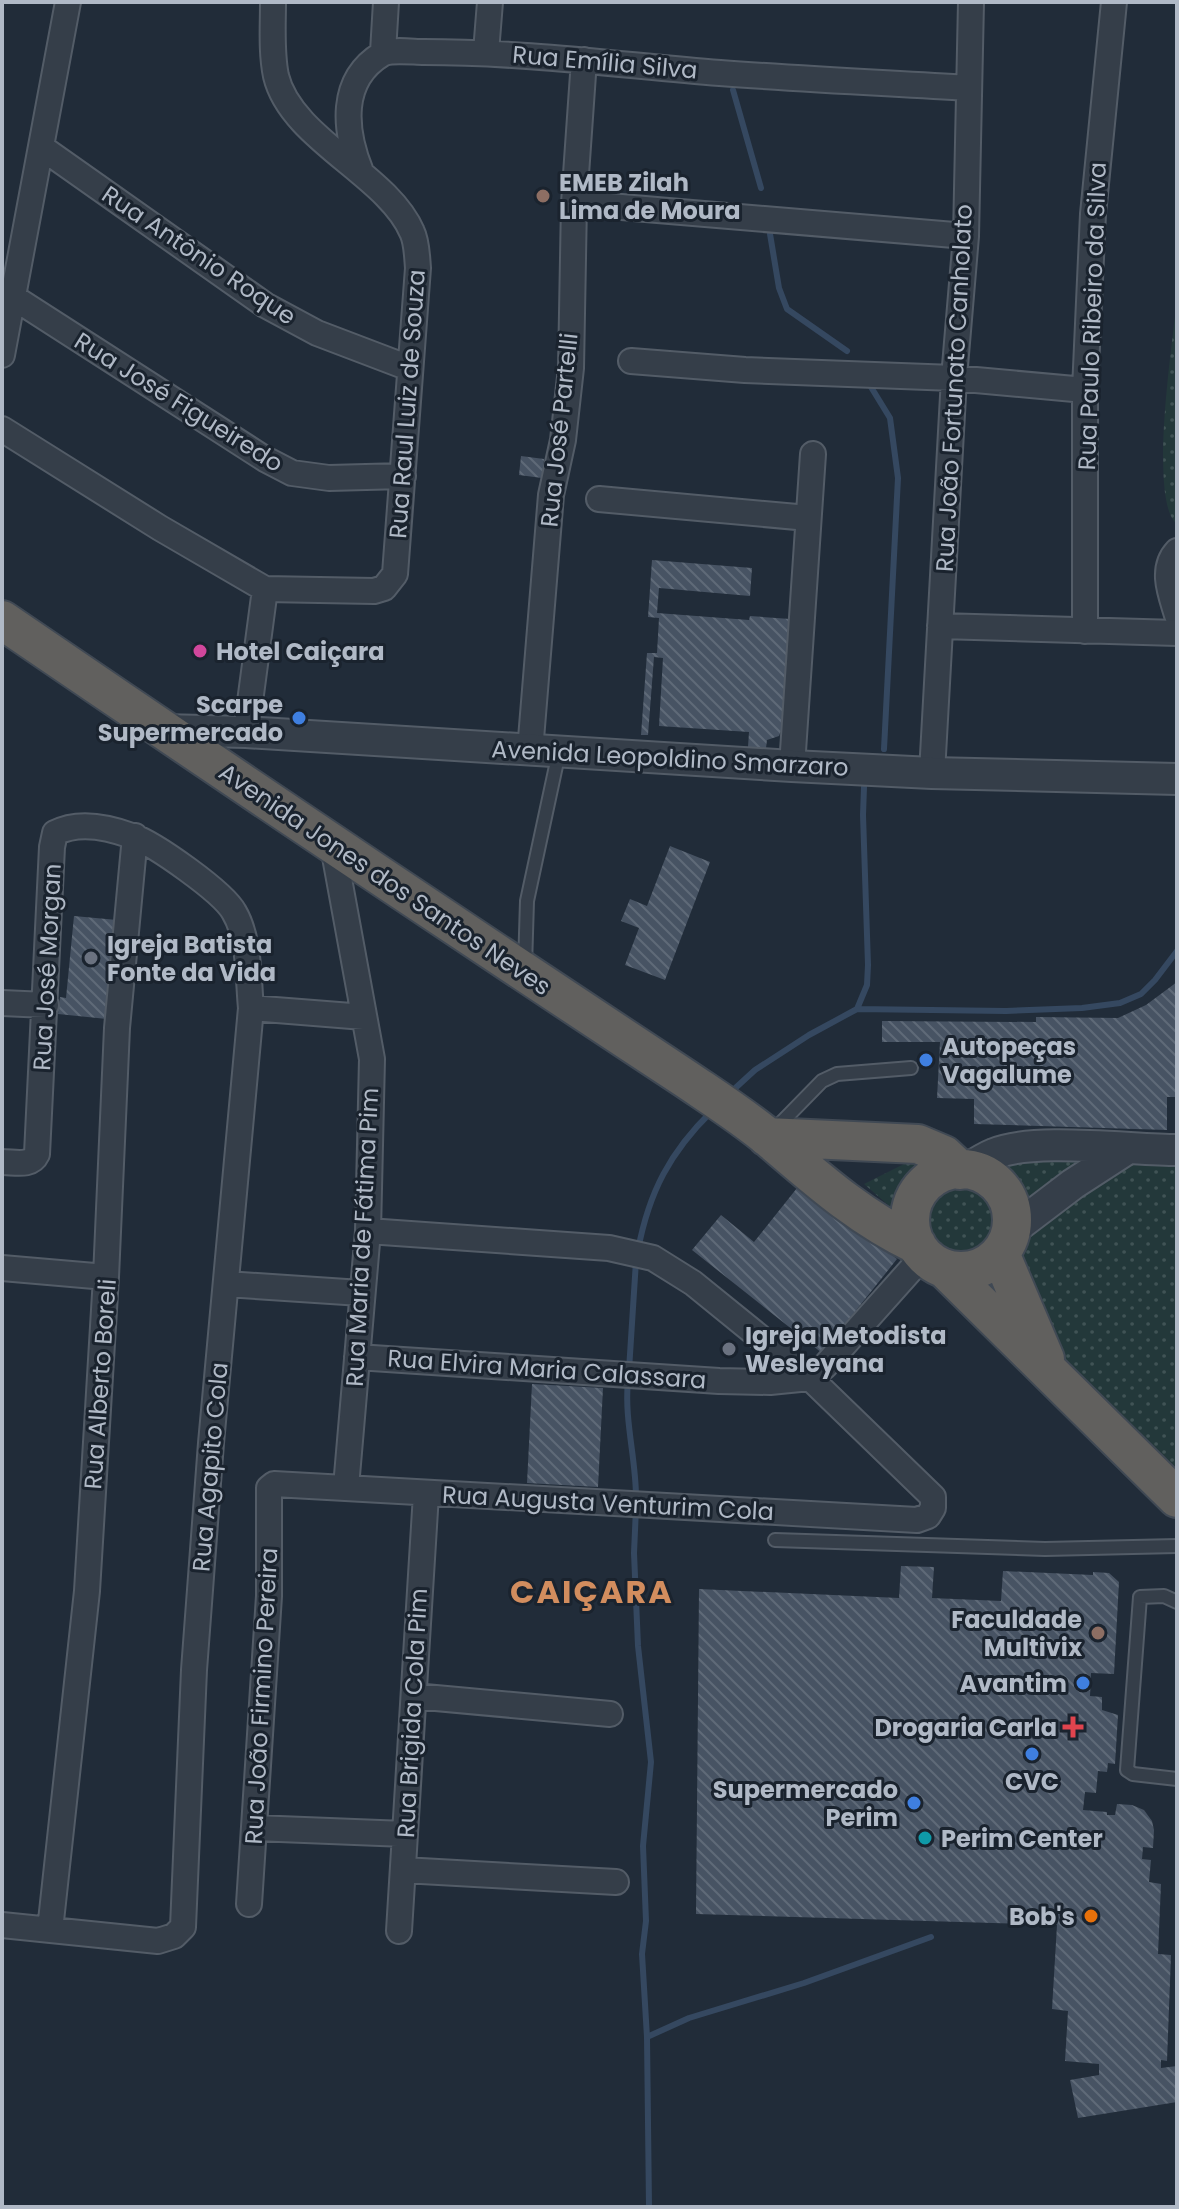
<svg xmlns="http://www.w3.org/2000/svg" width="1179" height="2209" viewBox="0 0 1179 2209" font-family="Poppins,sans-serif">
  <style>
    .grass { fill: url(#grass-dots) }
    .lines { fill: none; stroke-linecap: round; stroke-linejoin: round }
    .stream { stroke: #354860; stroke-width: 6 }
    .building { fill: url(#building-back-hatch) }
    .service-casing { stroke: #535c67; stroke-width: 16 }
    .minor-casing { stroke: #535c67; stroke-width: 28 }
    .tertiary-casing { stroke: #535c67; stroke-width: 34 }
    .trunk-casing { stroke: #404954; stroke-width: 42 }
    .service { stroke: #353e49; stroke-width: 12 }
    .minor { stroke: #353e49; stroke-width: 24 }
    .tertiary { stroke: #353e49; stroke-width: 30 }
    .trunk { stroke: #61605e; stroke-width: 38 }
    .education-dot { fill: #8d6e63; stroke: #1a232e; stroke-width: 3 }
    .hotel-dot { fill: #d1479c; stroke: #1a232e; stroke-width: 3 }
    .shop-dot { fill: #3f7fe0; stroke: #1a232e; stroke-width: 3 }
    .worship-dot { fill: #6b7280; stroke: #1a232e; stroke-width: 3 }
    .health-dot { fill: #e0444e; stroke: #1a232e; stroke-width: 3 }
    .culture-dot { fill: #0f9aa8; stroke: #1a232e; stroke-width: 3 }
    .food-dot { fill: #e8710a; stroke: #1a232e; stroke-width: 3 }
    .labels { text-anchor: middle; dominant-baseline: central; stroke-width: 6; stroke-linejoin: round; paint-order: stroke }
    .street-label { font-size: 24px; fill: #b0b9c6; stroke: #1a232e }
    .poi-label { font-size: 24px; font-weight: bold; fill: #b0b9c6; stroke: #1a232e; text-anchor: start }
    .district-label { font-size: 32px; font-weight: bold; letter-spacing: 2px; fill: #d28d5e; stroke: #1a232e }
  </style>
  <defs>
    <pattern id="grass-dots" width="8" height="8" patternUnits="userSpaceOnUse" patternTransform="scale(2)"><rect width="8" height="8" fill="#23383a"/><path d="M2 2h.1M6 6h.1" fill="none" stroke="#405355" stroke-width="1.8" stroke-linecap="round"/></pattern>
    <pattern id="building-back-hatch" width="6" height="6" patternUnits="userSpaceOnUse" patternTransform="scale(2)"><rect width="6" height="6" fill="#475363"/><path d="M-1 5l2 2M0 0l6 6M5-1l2 2" fill="none" stroke="#5f6a78"/></pattern>
  </defs>
  <rect width="100%" height="100%" fill="#212c39"/>
  <path class="grass" d="M 1177,300 L 1177,524 C 1148,502 1173,339 1177,300 Z
    M 934,1149 L 1177,1155 L 1177,1486 L 985,1289 L 864,1184 Z"/>
  <g class="lines">
    <path class="stream" d="M 733,90 L 761,188
      M 770,234 L 779,288 L 787,309 L 847,351
      M 871,387 L 890,418 L 898,478 L 884,749
      M 857,1009 L 867,985 L 868,965 L 863,815 L 864,787
      M 731,1092 L 755,1070 L 809,1035 L 857,1009 L 1006,1011 L 1082,1008 L 1120,1003 L 1141,994 L 1155,980 L 1177,951
      M 638,1250 C 649,1192 670,1152 712,1111
      M 629,1370 L 636,1261
      M 628,1381 C 624,1419 636,1459 636,1497
      M 636,1508 L 634,1553 L 638,1646 L 651,1762 L 643,1846 L 646,1921 L 642,1954 L 647,2037 L 649,2207
      M 647,2037 L 689,2018 L 804,1983 L 931,1937"/>
  </g>
  <path class="building" d="M 521,456 L 544,459 L 542,478 L 519,475 Z
    M 652,560 L 752,568 L 750,596 L 659,588 L 657,613 L 749,620 L 750,616 L 790,619 L 781,731 L 779,736 L 767,740 L 766,748 L 748,747 L 749,732 L 659,726 L 663,658 L 654,657 L 648,735 L 641,735 L 647,653 L 657,653 L 659,618 L 648,617 Z
    M 670,846 L 710,862 L 665,980 L 625,965 L 639,928 L 621,921 L 630,899 L 647,906 Z
    M 74,916 L 117,920 L 107,1019 L 58,1014 L 60,997 L 66,998 Z
    M 1177,982 L 1177,1097 L 1167,1097 L 1167,1130 L 974,1124 L 974,1099 L 937,1098 L 940,1042 L 882,1042 L 882,1021 L 1036,1022 L 1036,1017 L 1118,1018 L 1146,1005 Z
    M 801,1183 L 897,1259 L 822,1353 L 692,1250 L 721,1215 L 754,1242 Z
    M 532,1384 L 603,1388 L 598,1487 L 527,1483 Z
    M 901,1566 L 934,1567 L 932,1598 L 1001,1601 L 1003,1571 L 1093,1575 L 1093,1572 L 1109,1573 L 1119,1582 L 1114,1674 L 1091,1673 L 1090,1696 L 1102,1697 L 1102,1710 L 1118,1715 L 1115,1764 L 1108,1763 L 1107,1772 L 1098,1771 L 1096,1793 L 1085,1792 L 1083,1810 L 1107,1812 L 1107,1815 L 1115,1815 L 1117,1804 L 1132,1805 L 1144,1810 L 1152,1821 L 1154,1830 L 1153,1848 L 1143,1847 L 1142,1859 L 1151,1860 L 1149,1882 L 1161,1884 L 1158,1954 L 1171,1955 L 1167,2061 L 1161,2060 L 1161,2068 L 1177,2066 L 1177,2102 L 1078,2118 L 1070,2080 L 1099,2075 L 1099,2064 L 1065,2061 L 1068,2011 L 1052,2009 L 1057,1925 L 696,1914 L 699,1589 L 899,1598 Z"/>
  <g class="lines">
    <g class="service-casing">
      <path id="service" d="M 525,966 L 527,901 L 559,752
        M 776,1128 L 822,1081 L 837,1074 L 911,1068
        M 775,1540 L 1045,1549 L 1177,1546
        M 1177,1602 L 1164,1596 L 1140,1597 L 1127,1770 L 1133,1774 L 1177,1779"/>
    </g>
    <g class="minor-casing">
      <path id="minor" d="M 383,52 L 386,2
        M 486,52 L 490,2
        M 41,147 L 265,305 L 317,333 L 409,368
        M 361,172 C 344,130 339,80 382,54 C 391,49 413,52 424,52 C 523,52 621,65 720,73 C 802,79 885,83 968,88
        M 574,203 L 966,236
        M 13,297 L 265,459 L 292,473 L 329,478 L 403,476
        M 2,355 L 68,2
        M 631,361 L 745,370 L 954,378 L 1085,390
        M 2,429 L 160,528 L 265,589 L 374,591 L 384,588 L 395,574 L 418,268 C 417,257 417,242 412,232 C 388,175 291,139 276,76 C 271,52 273,26 273,2
        M 599,499 L 808,518
        M 1177,551 C 1160,569 1171,595 1177,615
        M 940,626 L 1177,633
        M 1085,631 L 1085,390 L 1093,214 L 1114,2
        M 246,732 L 265,589
        M 530,751 L 551,495 L 563,440 L 571,368 L 574,203 L 584,60
        M 792,766 L 813,454
        M 932,773 L 954,378 L 966,236 L 971,2
        M 333,846 L 372,1059 L 368,1231 L 346,1487
        M 2,1003 L 46,1005
        M 251,1008 L 364,1017
        M 2,1162 C 15,1162 31,1167 37,1154 L 52,847 L 55,833 C 78,821 108,827 132,836 C 155,844 223,892 234,912 C 250,939 248,978 251,1008 L 211,1443 L 194,1670 L 183,1927 L 174,1936 L 158,1941 L 2,1925
        M 2,1268 L 106,1277
        M 226,1284 L 361,1293
        M 357,1357 L 719,1381 L 770,1382 L 810,1378 L 825,1366 L 924,1255
        M 414,1696 L 610,1714
        M 254,1828 L 405,1834
        M 403,1870 L 616,1882
        M 249,1904 L 269,1596 L 269,1488 L 274,1484 L 917,1520 L 928,1516 L 933,1508 L 933,1497 L 810,1378 L 693,1283 L 653,1258 L 609,1248 L 368,1231
        M 50,1930 L 87,1591 L 106,1277 L 117,1028 L 135,836
        M 399,1931 L 426,1494"/>
    </g>
    <g class="tertiary-casing">
      <path id="tertiary" d="M 162,730 L 246,732 L 792,766 L 932,773 L 1177,779
        M 966,1170 C 975,1164 984,1158 994,1154 C 1033,1137 1131,1150 1177,1150
        M 1011,1231 L 1073,1184 L 1127,1149"/>
    </g>
    <g class="trunk-casing">
      <path id="trunk" d="M 2,620 C 229,775 457,928 686,1079 C 714,1098 744,1117 770,1139 C 818,1180 859,1217 917,1245
        M 767,1137 L 918,1144 L 944,1155 L 960,1170
        M910 1220a51 51 0 1 1 102 0a51 51 0 1 1-102 0Z
        M 1000,1253 L 1045,1359
        M 944,1268 L 1177,1498"/>
    </g>
    <use href="#service" class="service"/>
    <use href="#minor" class="minor"/>
    <use href="#tertiary" class="tertiary"/>
    <use href="#trunk" class="trunk"/>
  </g>
  <g class="education-dot">
    <circle cx="543" cy="196" r="8"/>
    <circle cx="1098" cy="1633" r="8"/>
  </g>
  <circle class="hotel-dot" cx="200" cy="651" r="8"/>
  <g class="shop-dot">
    <circle cx="299" cy="718" r="8"/>
    <circle cx="926" cy="1060" r="8"/>
    <circle cx="1083" cy="1683" r="8"/>
    <circle cx="1032" cy="1754" r="8"/>
    <circle cx="914" cy="1803" r="8"/>
  </g>
  <g class="worship-dot">
    <circle cx="91" cy="958" r="8"/>
    <circle cx="729" cy="1349" r="8"/>
  </g>
  <path class="health-dot" d="M1069 1715h8v8h8v8h-8v8h-8v-8h-8v-8h8z"/>
  <circle class="culture-dot" cx="925" cy="1838" r="8"/>
  <circle class="food-dot" cx="1091" cy="1916" r="8"/>
  <g class="labels">
    <g class="street-label">
      <text transform="translate(605 62) rotate(5)">Rua Emília Silva</text>
      <text transform="translate(199 255) rotate(34)">Rua Antônio Roque</text>
      <text transform="translate(1092 316) rotate(-88)">Rua Paulo Ribeiro da Silva</text>
      <text transform="translate(954 388) rotate(-87)">Rua João Fortunato Canholato</text>
      <text transform="translate(179 402) rotate(32)">Rua José Figueiredo</text>
      <text transform="translate(407 404) rotate(-86)">Rua Raul Luiz de Souza</text>
      <text transform="translate(559 430) rotate(-84)">Rua José Partelli</text>
      <text transform="translate(670 758) rotate(3)">Avenida Leopoldino Smarzaro</text>
      <text transform="translate(385 879) rotate(34)">Avenida Jones dos Santos Neves</text>
      <text transform="translate(47 967) rotate(-87)">Rua José Morgan</text>
      <text transform="translate(362 1237) rotate(-87)">Rua Maria de Fátima Pim</text>
      <text transform="translate(547 1369) rotate(4)">Rua Elvira Maria Calassara</text>
      <text transform="translate(100 1384) rotate(-86)">Rua Alberto Boreli</text>
      <text transform="translate(210 1467) rotate(-85)">Rua Agapito Cola</text>
      <text transform="translate(608 1503) rotate(3)">Rua Augusta Venturim Cola</text>
      <text transform="translate(261 1696) rotate(-87)">Rua João Firmino Pereira</text>
      <text transform="translate(412 1713) rotate(-87)">Rua Brigida Cola Pim</text>
    </g>
    <g class="poi-label">
      <text x="559" y="182">EMEB Zilah<tspan x="559" dy="28">Lima de Moura</tspan></text>
      <text x="216" y="651">Hotel Caiçara</text>
      <text x="283" y="704" text-anchor="end">Scarpe<tspan x="283" dy="28">Supermercado</tspan></text>
      <text x="107" y="944">Igreja Batista<tspan x="107" dy="28">Fonte da Vida</tspan></text>
      <text x="942" y="1046">Autopeças<tspan x="942" dy="28">Vagalume</tspan></text>
      <text x="745" y="1335">Igreja Metodista<tspan x="745" dy="28">Wesleyana</tspan></text>
      <text x="1082" y="1619" text-anchor="end">Faculdade<tspan x="1082" dy="28">Multivix</tspan></text>
      <text x="1067" y="1683" text-anchor="end">Avantim</text>
      <text x="1057" y="1727" text-anchor="end">Drogaria Carla</text>
      <text x="1032" y="1781" text-anchor="middle">CVC</text>
      <text x="898" y="1789" text-anchor="end">Supermercado<tspan x="898" dy="28">Perim</tspan></text>
      <text x="941" y="1838">Perim Center</text>
      <text x="1075" y="1916" text-anchor="end">Bob's</text>
    </g>
    <g class="district-label">
      <text x="592" y="1591">CAIÇARA</text>
    </g>
  </g>
  <rect width="1179" height="2209" fill="none" stroke="#b0b9c6" stroke-width="8"/>
</svg>
